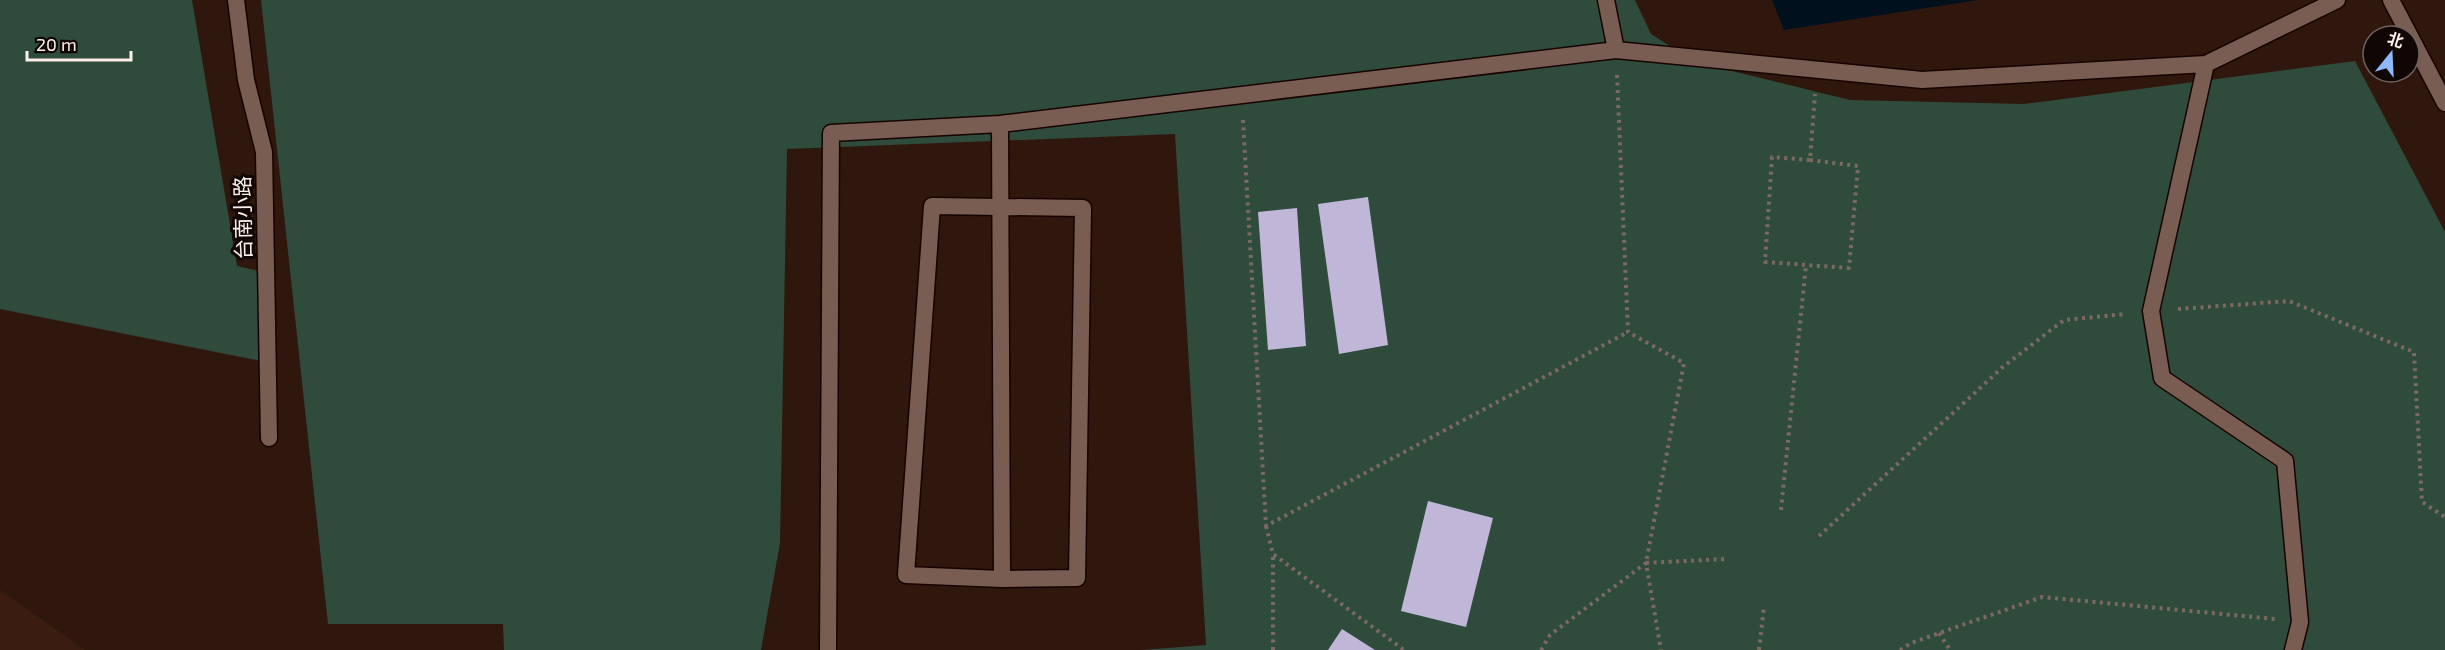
<svg xmlns="http://www.w3.org/2000/svg" width="2445" height="650" viewBox="0 0 2445 650" font-family="'Exo 2','Noto Sans SC',sans-serif">
  <style>
    .built { fill: #3a1c10 }
    .green { fill: #2e4b3c }
    .water { fill: #00101d }
    .building { fill: #c0b6d8 }
    .lines { fill: none; stroke-linecap: round; stroke-linejoin: round }
    .minor-casing { stroke: #160300; stroke-width: 19 }
    .secondary-casing { stroke: #160300; stroke-width: 19 }
    .path { stroke: #7d6962; stroke-width: 4; stroke-dasharray: 3 4.5; stroke-linecap: butt }
    .minor { stroke: #7a5d52; stroke-width: 16 }
    .secondary { stroke: #7a5d52; stroke-width: 16 }
    .labels { text-anchor: middle; dominant-baseline: central; stroke-width: 6; stroke-linejoin: round; paint-order: stroke }
    .street-label { font-size: 21px; fill: #fdefea; stroke: #100603 }
  </style>
  <rect width="100%" height="100%" fill="#2f170e"/>
  <path class="built" d="M 0,590 L 85,650 L 0,650 Z"/>
  <path class="green" d="M 0,0 L 192,0 L 237,266 L 268,273 L 266,362 L 0,309 Z
    M 261,0 L 1635,0 L 1651,34 L 1695,62 L 1850,100 L 2024,104 L 2355,61 L 2445,232 L 2445,650 L 1142,650 L 1206,645 L 1175,134 L 787,149 L 780,543 L 761,650 L 504,650 L 503,624 L 328,624 Z"/>
  <path class="water" d="M 1772,0 L 1978,0 L 1784,30 Z"/>
  <path class="building" d="M 1368,197 L 1388,345 L 1339,354 L 1318,204 Z
    M 1297,208 L 1306,346 L 1268,350 L 1258,212 Z
    M 1428,501 L 1493,518 L 1466,627 L 1401,611 Z
    M 1342,629 L 1375,650 L 1328,650 Z"/>
  <g class="lines">
    <g class="minor-casing">
      <path id="minor" d="M 236,0 L 246,80 L 264,152 L 269,438
        M 1606,0 L 1616,50 L 1922,80 L 2206,64 L 2337,0
        M 2206,64 L 2151,311 L 2162,378 L 2285,461 L 2300,622 L 2293,650
        M 1002,579 L 906,575 L 932,206 L 1083,208 L 1077,578 L 1002,579 L 1000,124 L 1616,50
        M 828,650 L 831,133 L 1000,124"/>
    </g>
    <g class="secondary-casing">
      <path id="secondary" d="M 2391,0 L 2445,103"/>
    </g>
    <path class="path" d="M 1617,75 L 1628,332 L 1684,363 L 1646,563 L 1725,559
      M 1243,120 L 1266,526 L 1628,332
      M 1810,160 L 1858,166 L 1849,268 L 1765,262 L 1772,157 L 1810,160 L 1815,94
      M 2178,309 L 2289,301 L 2414,352 L 2422,502 L 2445,517
      M 1781,510 L 1806,265
      M 1266,526 L 1273,554 L 1404,650
      M 1819,536 L 2004,366 L 2064,320 L 2126,314
      M 1939,633 L 1950,650
      M 1273,650 L 1273,555
      M 1541,650 L 1550,635 L 1646,563 L 1661,650
      M 1759,650 L 1764,607
      M 1900,650 L 1911,643 L 2042,597 L 2275,619"/>
    <use href="#minor" class="minor"/>
    <use href="#secondary" class="secondary"/>
  </g>
  <g class="labels">
    <g class="street-label">
      <text transform="translate(242 218) rotate(-91)">台南小路</text>
    </g>
  </g>
  <g transform="translate(2391 54) rotate(18)"><circle r="28" fill="#100603" stroke="#6f635f" stroke-width="1.5"/>
  <path d="M0-4.5L10 22L0 15L-10 22Z" fill="#8cb9fc"/>
  <text y="-9" font-size="16" font-weight="bold" text-anchor="middle" fill="#fdefea">北</text>
  </g>
  <path d="M27 51v9h104v-9" fill="none" stroke="#fdefea" stroke-width="3"/>
  <text x="36" y="51" font-size="18" fill="#fdefea" stroke="#100603" stroke-width="4.5" paint-order="stroke">20 m</text>
</svg>
